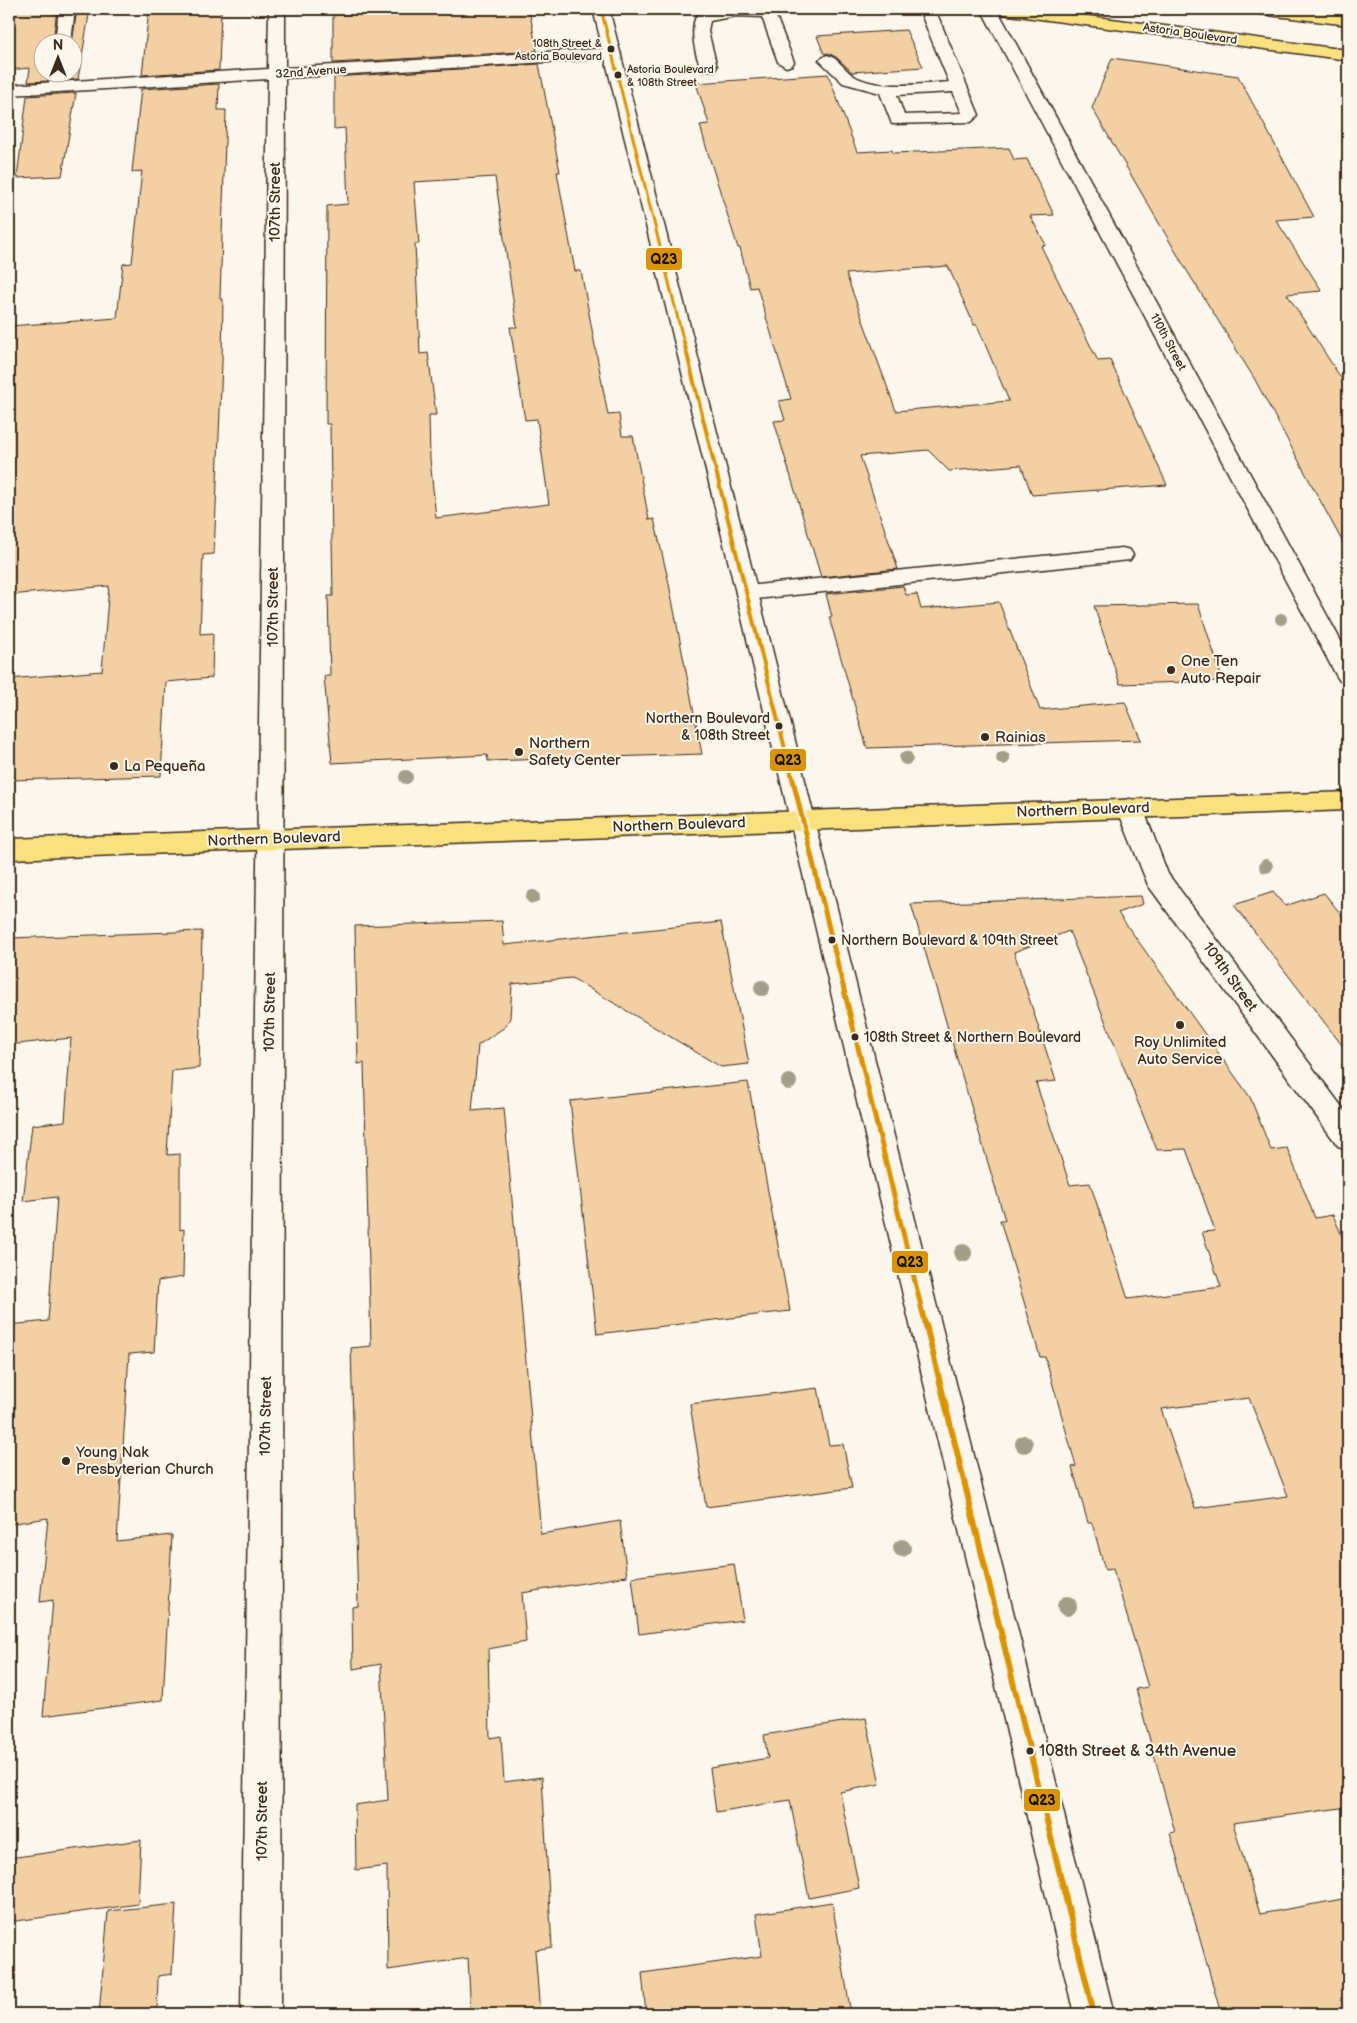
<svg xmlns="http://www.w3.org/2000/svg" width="1357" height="2023" viewBox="0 0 1357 2023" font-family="'Balsamiq Sans',sans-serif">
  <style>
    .building { fill: #f3cfa4; stroke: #3b2a1e; fill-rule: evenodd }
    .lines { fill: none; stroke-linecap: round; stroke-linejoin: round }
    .service-casing { stroke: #3b2a1e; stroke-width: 3 }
    .minor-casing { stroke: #3b2a1e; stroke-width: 3 }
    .tertiary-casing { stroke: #3b2a1e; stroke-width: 3 }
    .secondary-casing { stroke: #3b2a1e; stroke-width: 3 }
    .primary-casing { stroke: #3b2a1e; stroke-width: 3 }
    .service { fill: #fbf7ec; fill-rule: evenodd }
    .minor { fill: #fbf7ec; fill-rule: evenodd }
    .tertiary { fill: #fbf7ec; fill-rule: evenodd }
    .secondary { fill: #fbf7ec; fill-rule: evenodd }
    .primary { fill: #fae180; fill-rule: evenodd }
    .bus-1-far3-casing { stroke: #fbf7ec; stroke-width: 5.5 }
    .bus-1-far2-casing { stroke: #fbf7ec; stroke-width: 7 }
    .bus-1-far1-casing { stroke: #fbf7ec; stroke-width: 9 }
    .bus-1-casing { stroke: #fbf7ec; stroke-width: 10 }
    .bus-1-far3 { stroke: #db9304; stroke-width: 3 }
    .bus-1-far2 { stroke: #db9304; stroke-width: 4 }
    .bus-1-far1 { stroke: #db9304; stroke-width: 5 }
    .bus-1 { stroke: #db9304; stroke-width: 6 }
    .tree { fill: #a29e8a }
    .bus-dot { fill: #3b2a1e; stroke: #fbf7ec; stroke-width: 2 }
    .labels { text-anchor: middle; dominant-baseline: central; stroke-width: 4; stroke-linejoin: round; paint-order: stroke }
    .far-bus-label { font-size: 11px; fill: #3b2a1e; stroke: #fbf7ec; text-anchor: end }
    .far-street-label { font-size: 12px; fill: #3b2a1e; stroke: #fbf7ec }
    .bus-label { font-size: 14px; fill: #3b2a1e; stroke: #fbf7ec; text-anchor: start }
    .street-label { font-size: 15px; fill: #3b2a1e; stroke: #fbf7ec }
    .poi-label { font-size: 15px; fill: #3b2a1e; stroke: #fbf7ec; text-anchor: start }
    .near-bus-label { font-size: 16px; fill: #3b2a1e; stroke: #fbf7ec; text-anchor: start }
    .line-badge { stroke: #fbf7ec; stroke-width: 2 }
    .pale-badge-label { font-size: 14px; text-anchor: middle; font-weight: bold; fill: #111 }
  </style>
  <rect width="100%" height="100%" fill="#fbf7ec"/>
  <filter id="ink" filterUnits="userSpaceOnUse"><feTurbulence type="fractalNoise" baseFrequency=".02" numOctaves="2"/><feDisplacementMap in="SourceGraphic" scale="10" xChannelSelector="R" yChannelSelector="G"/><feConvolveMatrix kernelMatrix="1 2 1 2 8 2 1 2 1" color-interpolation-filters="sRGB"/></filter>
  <g filter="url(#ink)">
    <path class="building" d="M 9,9 L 57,9 L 53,42 L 42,42 L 42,72 L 49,72 L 48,81 L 28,82 L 30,68 L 9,70 Z
      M 77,9 L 90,9 L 78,79 L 67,80 L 69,72 L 72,72 L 72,43 Z
      M 149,9 L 221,9 L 219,70 L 142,75 Z
      M 437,9 L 529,9 L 537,51 L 333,63 L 333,15 Z
      M 906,30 L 923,67 L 852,72 L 836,57 L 828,53 L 824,54 L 817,36 Z
      M 1112,58 L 1238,76 L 1314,217 L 1276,220 L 1322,291 L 1287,294 L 1348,389 L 1348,552 L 1254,378 L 1184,266 L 1092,108 Z
      M 539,64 L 560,172 L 557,172 L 575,271 L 581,271 L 608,415 L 619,414 L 622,436 L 633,436 L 649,520 L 654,519 L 668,579 L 702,754 L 488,761 L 487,755 L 332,763 L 324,676 L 330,676 L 328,596 L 333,596 L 330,424 L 326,424 L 327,206 L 348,204 L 345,128 L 334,129 L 334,77 ZM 495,177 L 517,327 L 510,327 L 525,420 L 537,419 L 549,504 L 436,518 L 430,459 L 429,415 L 436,415 L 428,353 L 420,354 L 415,244 L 419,244 L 414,182 Z
      M 828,74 L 857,152 L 892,150 L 893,153 L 1009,148 L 1014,160 L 1027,159 L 1054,215 L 1030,216 L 1046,245 L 1041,246 L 1098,361 L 1110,360 L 1167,485 L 1032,495 L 1021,465 L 949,471 L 928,450 L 860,456 L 898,569 L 821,577 L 774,421 L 785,420 L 779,401 L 791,399 L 757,287 L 750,288 L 740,248 L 738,248 L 707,150 L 700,125 L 709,124 L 696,83 ZM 948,266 L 974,325 L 977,325 L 1009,401 L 896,411 L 846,274 Z
      M 219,84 L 218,110 L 226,110 L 220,299 L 223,299 L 222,363 L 214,554 L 203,555 L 200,634 L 213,633 L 212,678 L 166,682 L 161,776 L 9,780 L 9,679 L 102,671 L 109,586 L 9,595 L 9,326 L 117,318 L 123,264 L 132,263 L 142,171 L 132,172 L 141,89 Z
      M 76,93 L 62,176 L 17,178 L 27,96 Z
      M 903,586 L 906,595 L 917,594 L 921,609 L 999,602 L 1040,710 L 1125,702 L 1141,740 L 867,748 L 829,617 L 832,617 L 826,594 Z
      M 1198,604 L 1223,681 L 1120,684 L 1094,606 Z
      M 1273,892 L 1285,906 L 1324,893 L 1348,923 L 1348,1053 L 1234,905 Z
      M 1141,896 L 1143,904 L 1118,913 L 1250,1097 L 1271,1150 L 1287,1148 L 1315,1218 L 1333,1215 L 1348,1250 L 1348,1807 L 1233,1823 L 1260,1914 L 1348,1898 L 1348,2014 L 1221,2014 L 1170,1833 L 1175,1832 L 1136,1689 L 1148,1687 L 1113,1569 L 1105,1570 L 1092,1523 L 1088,1523 L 1072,1467 L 1076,1466 L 1045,1357 L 1040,1357 L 1027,1312 L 1000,1220 L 1005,1220 L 911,904 ZM 1069,931 L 1157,1150 L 1186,1149 L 1215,1231 L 1202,1232 L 1221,1287 L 1128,1299 L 1090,1183 L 1070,1185 L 1036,1083 L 1056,1081 L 1014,952 ZM 1249,1398 L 1288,1496 L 1195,1508 L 1161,1409 Z
      M 502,921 L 504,945 L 721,922 L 749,1064 L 721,1067 L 572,978 L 512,984 L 510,1018 L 505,1027 L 478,1045 L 472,1111 L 504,1108 L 541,1534 L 620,1521 L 627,1576 L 522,1593 L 526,1642 L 488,1649 L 490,1738 L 501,1736 L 504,1782 L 542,1777 L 552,1947 L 535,1950 L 540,2014 L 471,2014 L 468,1958 L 388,1970 L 387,1866 L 356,1870 L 355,1805 L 388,1800 L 381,1664 L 353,1669 L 352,1607 L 358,1606 L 351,1348 L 371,1346 L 364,1063 L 358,1064 L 355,926 Z
      M 202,931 L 199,1068 L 172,1071 L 167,1155 L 180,1154 L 180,1230 L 184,1229 L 183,1277 L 158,1281 L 154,1352 L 129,1354 L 117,1541 L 172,1535 L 163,1700 L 43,1716 L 53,1600 L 40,1602 L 48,1518 L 9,1524 L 9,1325 L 48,1321 L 57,1197 L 23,1201 L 32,1125 L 65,1121 L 71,1038 L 9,1045 L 9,938 Z
      M 748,1082 L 790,1311 L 597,1334 L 570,1101 Z
      M 818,1388 L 829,1445 L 843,1444 L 852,1488 L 706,1507 L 690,1404 Z
      M 734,1564 L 743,1620 L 639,1634 L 632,1577 Z
      M 866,1718 L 880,1784 L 840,1792 L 859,1888 L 809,1898 L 790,1800 L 716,1812 L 710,1768 L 768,1758 L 764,1735 Z
      M 141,1840 L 138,1904 L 9,1922 L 9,1858 Z
      M 832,1902 L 851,2014 L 646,2014 L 642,1973 L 762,1956 L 756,1914 Z
      M 176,1904 L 172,1974 L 158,1976 L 157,2014 L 99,2014 L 108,1911 Z"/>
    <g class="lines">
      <g class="service-casing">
        <path id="service" d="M 59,9 L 75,9 L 71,42 L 55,42 Z
          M 721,9 L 774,11 L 794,62 L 792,65 L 786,67 L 778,62 L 762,17 L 736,16 L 710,21 L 708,31 L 717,67 L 715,70 L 703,70 C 695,59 689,27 697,15 Z
          M 919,9 L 935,9 L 979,115 L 971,122 L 892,124 L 880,93 L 843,83 L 819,60 L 827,55 C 839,58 844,70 854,76 C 877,90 923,84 949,82 ZM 953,92 L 962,113 L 904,115 L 897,95 Z
          M 51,72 L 67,72 L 63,90 L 57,92 L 49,87 Z
          M 1122,548 L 1130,550 L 1133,555 L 1130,560 L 747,600 L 739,598 L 736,593 L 739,588 L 747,586 Z"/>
      </g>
      <g class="minor-casing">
        <path id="minor" d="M 269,9 L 285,9 L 285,68 L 613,48 L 621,53 L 613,58 L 285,78 L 281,2014 L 241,2014 L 268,79 L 9,95 L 9,85 L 268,69 Z
          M 981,9 L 997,9 L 1348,654 L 1348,683 L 1340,681 L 1336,675 Z
          M 1130,799 L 1139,801 L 1143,808 L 1168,874 L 1348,1115 L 1348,1149 L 1338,1146 L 1148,885 L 1117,808 L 1121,801 Z"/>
      </g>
      <g class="tertiary-casing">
        <path id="tertiary" d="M 1334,9 L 1348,9 L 1348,20 L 1343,18 Z"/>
      </g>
      <g class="secondary-casing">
        <path id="secondary" d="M 593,9 L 609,9 L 758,593 L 1114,2014 L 1074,2014 L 736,593 Z"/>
      </g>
      <g class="primary-casing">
        <path id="primary" d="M 994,9 L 1035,9 L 1348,50 L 1348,60 L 1002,14 Z
          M 1252,9 L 1295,9 L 1348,15 L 1348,25 L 1260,14 Z
          M 1348,792 L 1348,810 L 9,859 L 9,839 Z"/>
      </g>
      <use href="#service" class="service"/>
      <use href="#minor" class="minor"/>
      <use href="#tertiary" class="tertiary"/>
      <use href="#secondary" class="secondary"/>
      <use href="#primary" class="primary"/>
      <g class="bus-1-far3-casing">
        <path id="bus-1-far3" d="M 601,9 L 684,343"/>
      </g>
      <g class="bus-1-far2-casing">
        <path id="bus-1-far2" d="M 684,342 L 792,777"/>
      </g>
      <g class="bus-1-far1-casing">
        <path id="bus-1-far1" d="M 792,776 L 926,1327"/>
      </g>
      <g class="bus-1-casing">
        <path id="bus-1" d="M 926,1325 L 1094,2014"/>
      </g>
      <use href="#bus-1-far3" class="bus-1-far3"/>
      <use href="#bus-1-far2" class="bus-1-far2"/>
      <use href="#bus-1-far1" class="bus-1-far1"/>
      <use href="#bus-1" class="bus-1"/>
    </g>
    <g class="tree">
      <circle cx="1281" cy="619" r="6"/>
      <circle cx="906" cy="758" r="7"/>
      <circle cx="1003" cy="758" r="7"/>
      <circle cx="406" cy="777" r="7"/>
      <circle cx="1266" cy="866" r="7"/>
      <circle cx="533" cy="897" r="7"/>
      <circle cx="762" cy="988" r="8"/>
      <circle cx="789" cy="1082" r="8"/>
      <circle cx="963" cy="1253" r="9"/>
      <circle cx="1024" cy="1444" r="9"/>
      <circle cx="902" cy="1548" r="9"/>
      <circle cx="1067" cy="1606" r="10"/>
    </g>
  </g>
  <g class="bus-dot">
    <circle cx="611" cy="49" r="4.5"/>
    <circle cx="618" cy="75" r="4.5"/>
    <circle cx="1171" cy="670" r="5"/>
    <circle cx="779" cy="726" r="4.5"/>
    <circle cx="985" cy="737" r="5"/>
    <circle cx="519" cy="752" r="5"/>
    <circle cx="114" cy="766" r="5"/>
    <circle cx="832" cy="940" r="4.5"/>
    <circle cx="1180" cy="1025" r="5"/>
    <circle cx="855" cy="1037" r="4.5"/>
    <circle cx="66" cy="1461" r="5"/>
    <circle cx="1030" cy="1751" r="4.5"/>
  </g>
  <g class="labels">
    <g class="far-bus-label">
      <text x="602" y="43">108th Street &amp;<tspan x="602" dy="13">Astoria Boulevard</tspan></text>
      <text x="627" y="69" text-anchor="start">Astoria Boulevard<tspan x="627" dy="13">&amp; 108th Street</tspan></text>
    </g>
    <g class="far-street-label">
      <text transform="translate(1190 34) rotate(8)">Astoria Boulevard</text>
      <text transform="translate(311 72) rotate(-4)">32nd Avenue</text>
      <text transform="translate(1168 342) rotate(62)">110th Street</text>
    </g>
    <g class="bus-label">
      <text x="770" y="718" text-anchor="end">Northern Boulevard<tspan x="770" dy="17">&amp; 108th Street</tspan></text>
      <text x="841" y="940">Northern Boulevard &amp; 109th Street</text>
      <text x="864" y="1037">108th Street &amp; Northern Boulevard</text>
    </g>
    <g class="street-label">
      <text transform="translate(275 202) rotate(-90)">107th Street</text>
      <text transform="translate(273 607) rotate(-90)">107th Street</text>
      <text transform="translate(1083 810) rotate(-2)">Northern Boulevard</text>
      <text transform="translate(679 825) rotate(-2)">Northern Boulevard</text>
      <text transform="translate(274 839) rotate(-2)">Northern Boulevard</text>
      <text transform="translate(1230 977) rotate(54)">109th Street</text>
      <text transform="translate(270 1012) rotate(-89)">107th Street</text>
      <text transform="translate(266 1416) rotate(-89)">107th Street</text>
      <text transform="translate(262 1821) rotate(-90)">107th Street</text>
    </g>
    <g class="poi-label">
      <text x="1181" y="661">One Ten<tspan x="1181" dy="17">Auto Repair</tspan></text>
      <text x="995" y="737">Rainias</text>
      <text x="529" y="743">Northern<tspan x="529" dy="17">Safety Center</tspan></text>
      <text x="124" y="766">La Pequeña</text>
      <text x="1180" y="1042" text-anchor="middle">Roy Unlimited<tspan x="1180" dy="17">Auto Service</tspan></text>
      <text x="76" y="1452">Young Nak<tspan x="76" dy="17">Presbyterian Church</tspan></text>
    </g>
    <g class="near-bus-label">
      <text x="1039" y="1751">108th Street &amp; 34th Avenue</text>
    </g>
  </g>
  <g class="line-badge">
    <rect x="645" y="247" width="38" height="24" rx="5" fill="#db9304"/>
    <rect x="769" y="748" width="38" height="24" rx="5" fill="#db9304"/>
    <rect x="891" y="1250" width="38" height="24" rx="5" fill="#db9304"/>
    <rect x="1023" y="1788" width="38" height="24" rx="5" fill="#db9304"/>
  </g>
  <g class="pale-badge-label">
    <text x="664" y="264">Q23</text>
    <text x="788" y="765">Q23</text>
    <text x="910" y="1267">Q23</text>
    <text x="1042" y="1805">Q23</text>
  </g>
  <rect width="1357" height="2023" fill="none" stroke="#fbf7ec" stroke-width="30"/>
  <rect x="15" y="15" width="1327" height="1993" fill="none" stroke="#3b2a1e" stroke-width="2" filter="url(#ink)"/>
  <g transform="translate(58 58)"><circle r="24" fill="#fbf7ec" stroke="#aea59a"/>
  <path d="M0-4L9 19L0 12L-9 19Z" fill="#3b2a1e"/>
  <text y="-8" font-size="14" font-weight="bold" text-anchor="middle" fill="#3b2a1e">N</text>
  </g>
</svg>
